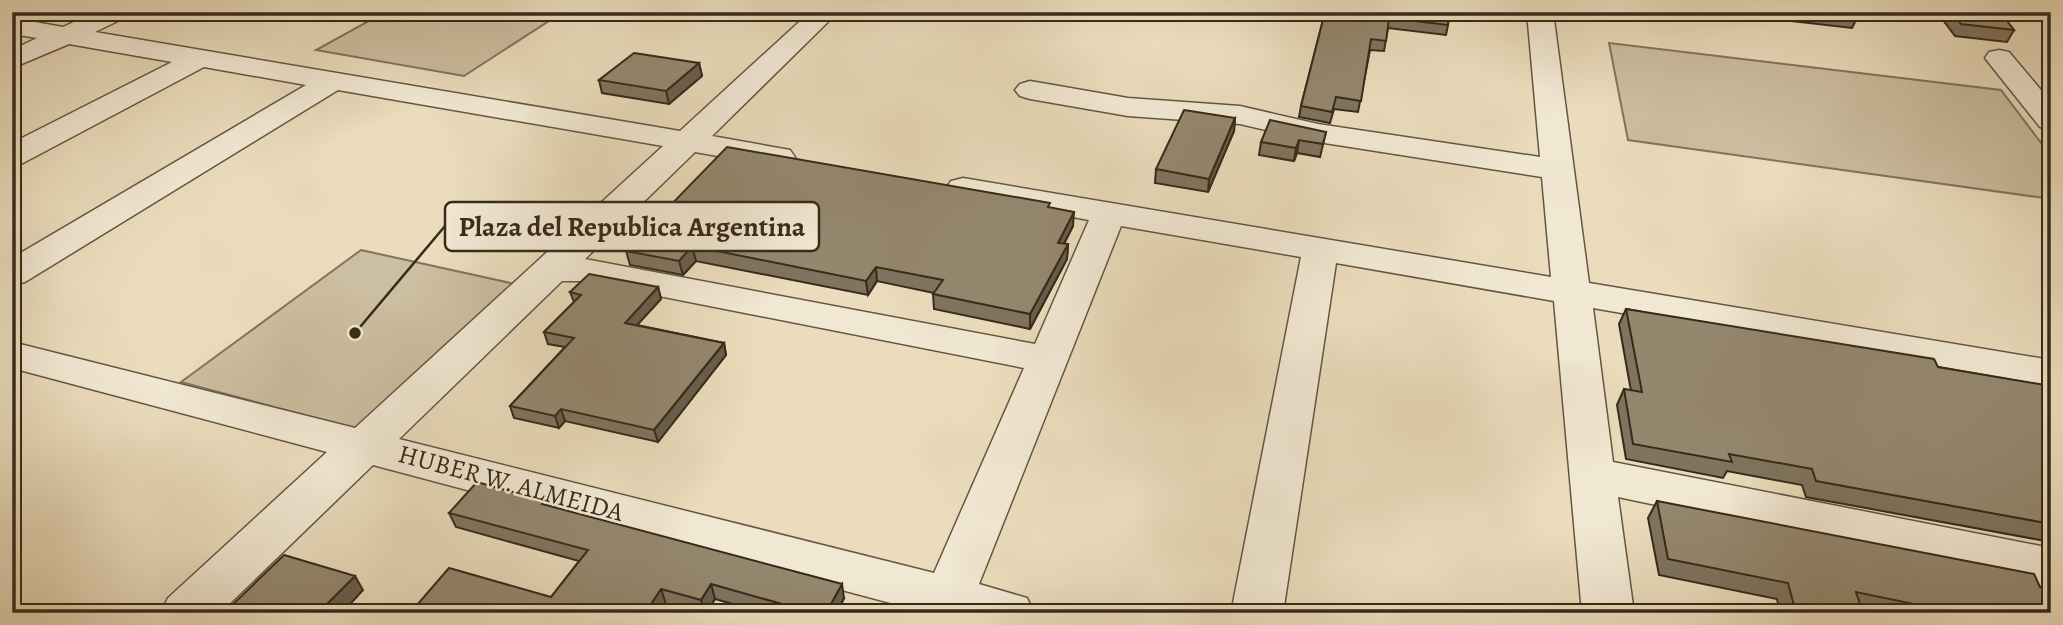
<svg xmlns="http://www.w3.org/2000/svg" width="2063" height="625" viewBox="0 0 2063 625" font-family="Alegreya,serif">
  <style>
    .green { fill: #ccbea0; stroke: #82745d; stroke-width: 2 }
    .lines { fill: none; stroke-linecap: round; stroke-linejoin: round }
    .minor-casing { stroke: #645642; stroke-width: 3 }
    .minor { fill: #f1e8d3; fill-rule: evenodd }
    .wall { fill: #7f745f; stroke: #372a1a; stroke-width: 2 }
    .shaded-wall { fill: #685e4d; stroke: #372a1a; stroke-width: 2 }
    .building { fill: #94876e; stroke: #372a1a; stroke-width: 2 }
    .labels { text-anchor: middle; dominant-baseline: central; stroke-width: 5; stroke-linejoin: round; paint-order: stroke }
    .street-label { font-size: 26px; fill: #372a1a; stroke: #f1e8d3 }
    .leader { fill: none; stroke: #372a1a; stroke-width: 2.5 }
    .callout-dot { fill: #372a1a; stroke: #f1e8d3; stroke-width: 2.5 }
    .callout { fill: #f1e8d3; stroke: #372a1a; stroke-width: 2.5 }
    .callout-label { font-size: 28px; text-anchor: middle; font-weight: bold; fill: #372a1a }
  </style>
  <rect width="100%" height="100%" fill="#eadcbc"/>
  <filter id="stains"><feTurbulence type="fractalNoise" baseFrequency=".00286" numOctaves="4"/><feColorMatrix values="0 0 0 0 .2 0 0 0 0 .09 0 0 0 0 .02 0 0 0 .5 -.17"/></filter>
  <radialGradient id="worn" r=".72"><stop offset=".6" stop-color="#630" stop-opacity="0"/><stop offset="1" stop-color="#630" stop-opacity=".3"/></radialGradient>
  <path class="green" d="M 385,12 L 525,12 L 555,17 L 464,76 L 316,50 Z
    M 1609,43 L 2001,90 L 2051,156 L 2051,199 L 1628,140 Z
    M 361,250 L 515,284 L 357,429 L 181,382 Z"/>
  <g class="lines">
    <g class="minor-casing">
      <path id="minor" d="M 95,12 L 130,12 L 126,17 L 95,32 L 680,131 L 810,12 L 838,12 L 712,136 L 790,150 L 795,157 L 790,164 L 779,167 L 695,152 L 585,259 L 1035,344 L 1089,220 L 951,195 L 946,188 L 951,181 L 963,178 L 1551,277 L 1542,177 L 1318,142 L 1240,124 L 1128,116 L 1030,99 L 1020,96 L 1015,90 L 1020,84 L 1030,81 L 1128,98 L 1240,106 L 1318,124 L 1540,157 L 1527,12 L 1553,12 L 1589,283 L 2051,360 L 2051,388 L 1593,308 L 1613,462 L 2051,548 L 2051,588 L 1618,497 L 1634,613 L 1582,613 L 1554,301 L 1336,263 L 1283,613 L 1231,613 L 1301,257 L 1121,226 L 979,584 L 1027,598 L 1034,613 L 928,613 L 373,465 L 220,613 L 161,613 L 168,598 L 327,452 L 12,368 L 12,342 L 355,428 L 663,146 L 338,90 L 25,282 L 12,285 L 12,258 L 306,85 L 204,67 L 23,163 L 12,166 L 12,143 L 172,62 L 69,44 L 12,68 L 12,50 L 37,38 L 12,34 L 12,18 L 63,27 ZM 562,281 L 583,281 L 1024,368 L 934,573 L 399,439 Z
        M 1999,50 L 2009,52 L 2051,102 L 2051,130 L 2040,127 L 1985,58 L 1989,52 Z"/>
    </g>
    <use href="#minor" class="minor"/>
  </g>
  <path class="wall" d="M 1325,12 L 1449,12 L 1448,25 L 1446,35 L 1388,28 L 1384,51 L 1370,50 L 1358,112 L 1334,109 L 1330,123 L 1299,117 L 1301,106 Z
    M 1711,12 L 1851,12 L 1856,20 L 1852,28 Z
    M 1937,12 L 2000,12 L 2014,30 L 2007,42 L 1955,36 Z
    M 699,63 L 702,76 L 669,104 L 602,93 L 599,80 Z
    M 1235,118 L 1234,131 L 1208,192 L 1155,183 L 1156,169 Z
    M 1326,132 L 1320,157 L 1297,153 L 1294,161 L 1259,155 L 1261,142 Z
    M 1050,208 L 1073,226 L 1064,244 L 1068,244 L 1067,259 L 1030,329 L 934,309 L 933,294 L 934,293 L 877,281 L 868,295 L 696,261 L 683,275 L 630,265 L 626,251 Z
    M 658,287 L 661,299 L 637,325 L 724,343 L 726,355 L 658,442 L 565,421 L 559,428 L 514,418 L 510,406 L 565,347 L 548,344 L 544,332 L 574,302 L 570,292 Z
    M 1626,309 L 1938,367 L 2041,385 L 2051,373 L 2051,542 L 1806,497 L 1802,485 L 1727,471 L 1723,478 L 1626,459 L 1617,405 L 1624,389 L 1631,391 L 1619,324 Z
    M 1657,501 L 2051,613 L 1780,613 L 1777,599 L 1659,575 L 1648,518 Z
    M 547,505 L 844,598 L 837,613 L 764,613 L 715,599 L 706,613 L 698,613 L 666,604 L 551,597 L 579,561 L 456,527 L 449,513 Z"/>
  <path class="shaded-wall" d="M 699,63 L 702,76 L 669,104 L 666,91 Z
    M 1235,118 L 1234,131 L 1208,192 L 1209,179 Z
    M 1299,140 L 1297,153 L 1294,161 L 1296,148 Z
    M 1074,212 L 1073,226 L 1057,257 L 1058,243 Z
    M 1068,244 L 1067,259 L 1030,329 L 1030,314 Z
    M 692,246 L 696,261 L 683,275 L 679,261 Z
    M 876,267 L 877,281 L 868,295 L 866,281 Z
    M 658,287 L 661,299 L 628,335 L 625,323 Z
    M 724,343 L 726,355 L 658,442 L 654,430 Z
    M 561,409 L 565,421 L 559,428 L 555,416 Z
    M 355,576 L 363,590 L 342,613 L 320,613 L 319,612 Z
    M 711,584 L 715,599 L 706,613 L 705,613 L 701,600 Z
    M 842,584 L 844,598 L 837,613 L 826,613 Z
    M 661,589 L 666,604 L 660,613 L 645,613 Z"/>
  <path class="building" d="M 1325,12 L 1449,12 L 1448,25 L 1389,18 L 1386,41 L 1371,39 L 1361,101 L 1336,97 L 1332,112 L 1301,106 Z
    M 1787,12 L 1851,12 L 1856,20 Z
    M 1952,12 L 2000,12 L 2014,30 L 1961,24 Z
    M 634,53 L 699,63 L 666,91 L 599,80 Z
    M 1184,110 L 1235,118 L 1209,179 L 1156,169 Z
    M 1270,120 L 1326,132 L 1323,144 L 1299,140 L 1296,148 L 1261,142 Z
    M 727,147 L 1050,203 L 1048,207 L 1074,212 L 1058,243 L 1068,244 L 1030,314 L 933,294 L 943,280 L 876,267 L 866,281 L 692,246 L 679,261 L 626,251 Z
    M 589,274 L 658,287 L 625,323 L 724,343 L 654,430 L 561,409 L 555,416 L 510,406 L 574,338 L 544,332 L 581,295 L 570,292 Z
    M 1626,309 L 1934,359 L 1938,367 L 2051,386 L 2051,524 L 1816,481 L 1812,469 L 1729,454 L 1732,462 L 1633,444 L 1624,389 L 1642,392 Z
    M 477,482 L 545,501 L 542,504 L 842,584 L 826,613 L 814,613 L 711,584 L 701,600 L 661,589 L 645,613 L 410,613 L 449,568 L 551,597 L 588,550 L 449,513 Z
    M 1657,501 L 2034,574 L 2040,587 L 2051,589 L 2051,613 L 1922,613 L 1919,605 L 1856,592 L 1863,613 L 1796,613 L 1788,583 L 1668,559 Z
    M 284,555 L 355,576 L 319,612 L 322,613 L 236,613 L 227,610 Z"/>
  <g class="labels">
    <g class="street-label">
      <text transform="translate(511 483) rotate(15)">HUBER W. ALMEIDA</text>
    </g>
  </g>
  <path class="leader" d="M355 333L445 226"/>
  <circle class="callout-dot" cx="355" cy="333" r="7"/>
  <rect class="callout" x="445" y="202" width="374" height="49" rx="7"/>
  <g class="callout-label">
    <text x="632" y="236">Plaza del Republica Argentina</text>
  </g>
  <rect width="2063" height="625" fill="none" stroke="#eadcbc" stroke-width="42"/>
  <rect x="14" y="14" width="2035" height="597" fill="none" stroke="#372a1a" stroke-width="3.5"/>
  <rect x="21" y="21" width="2021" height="583" fill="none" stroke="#372a1a" stroke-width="2"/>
  <rect width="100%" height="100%" filter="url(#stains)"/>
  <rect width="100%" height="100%" fill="url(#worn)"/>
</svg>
